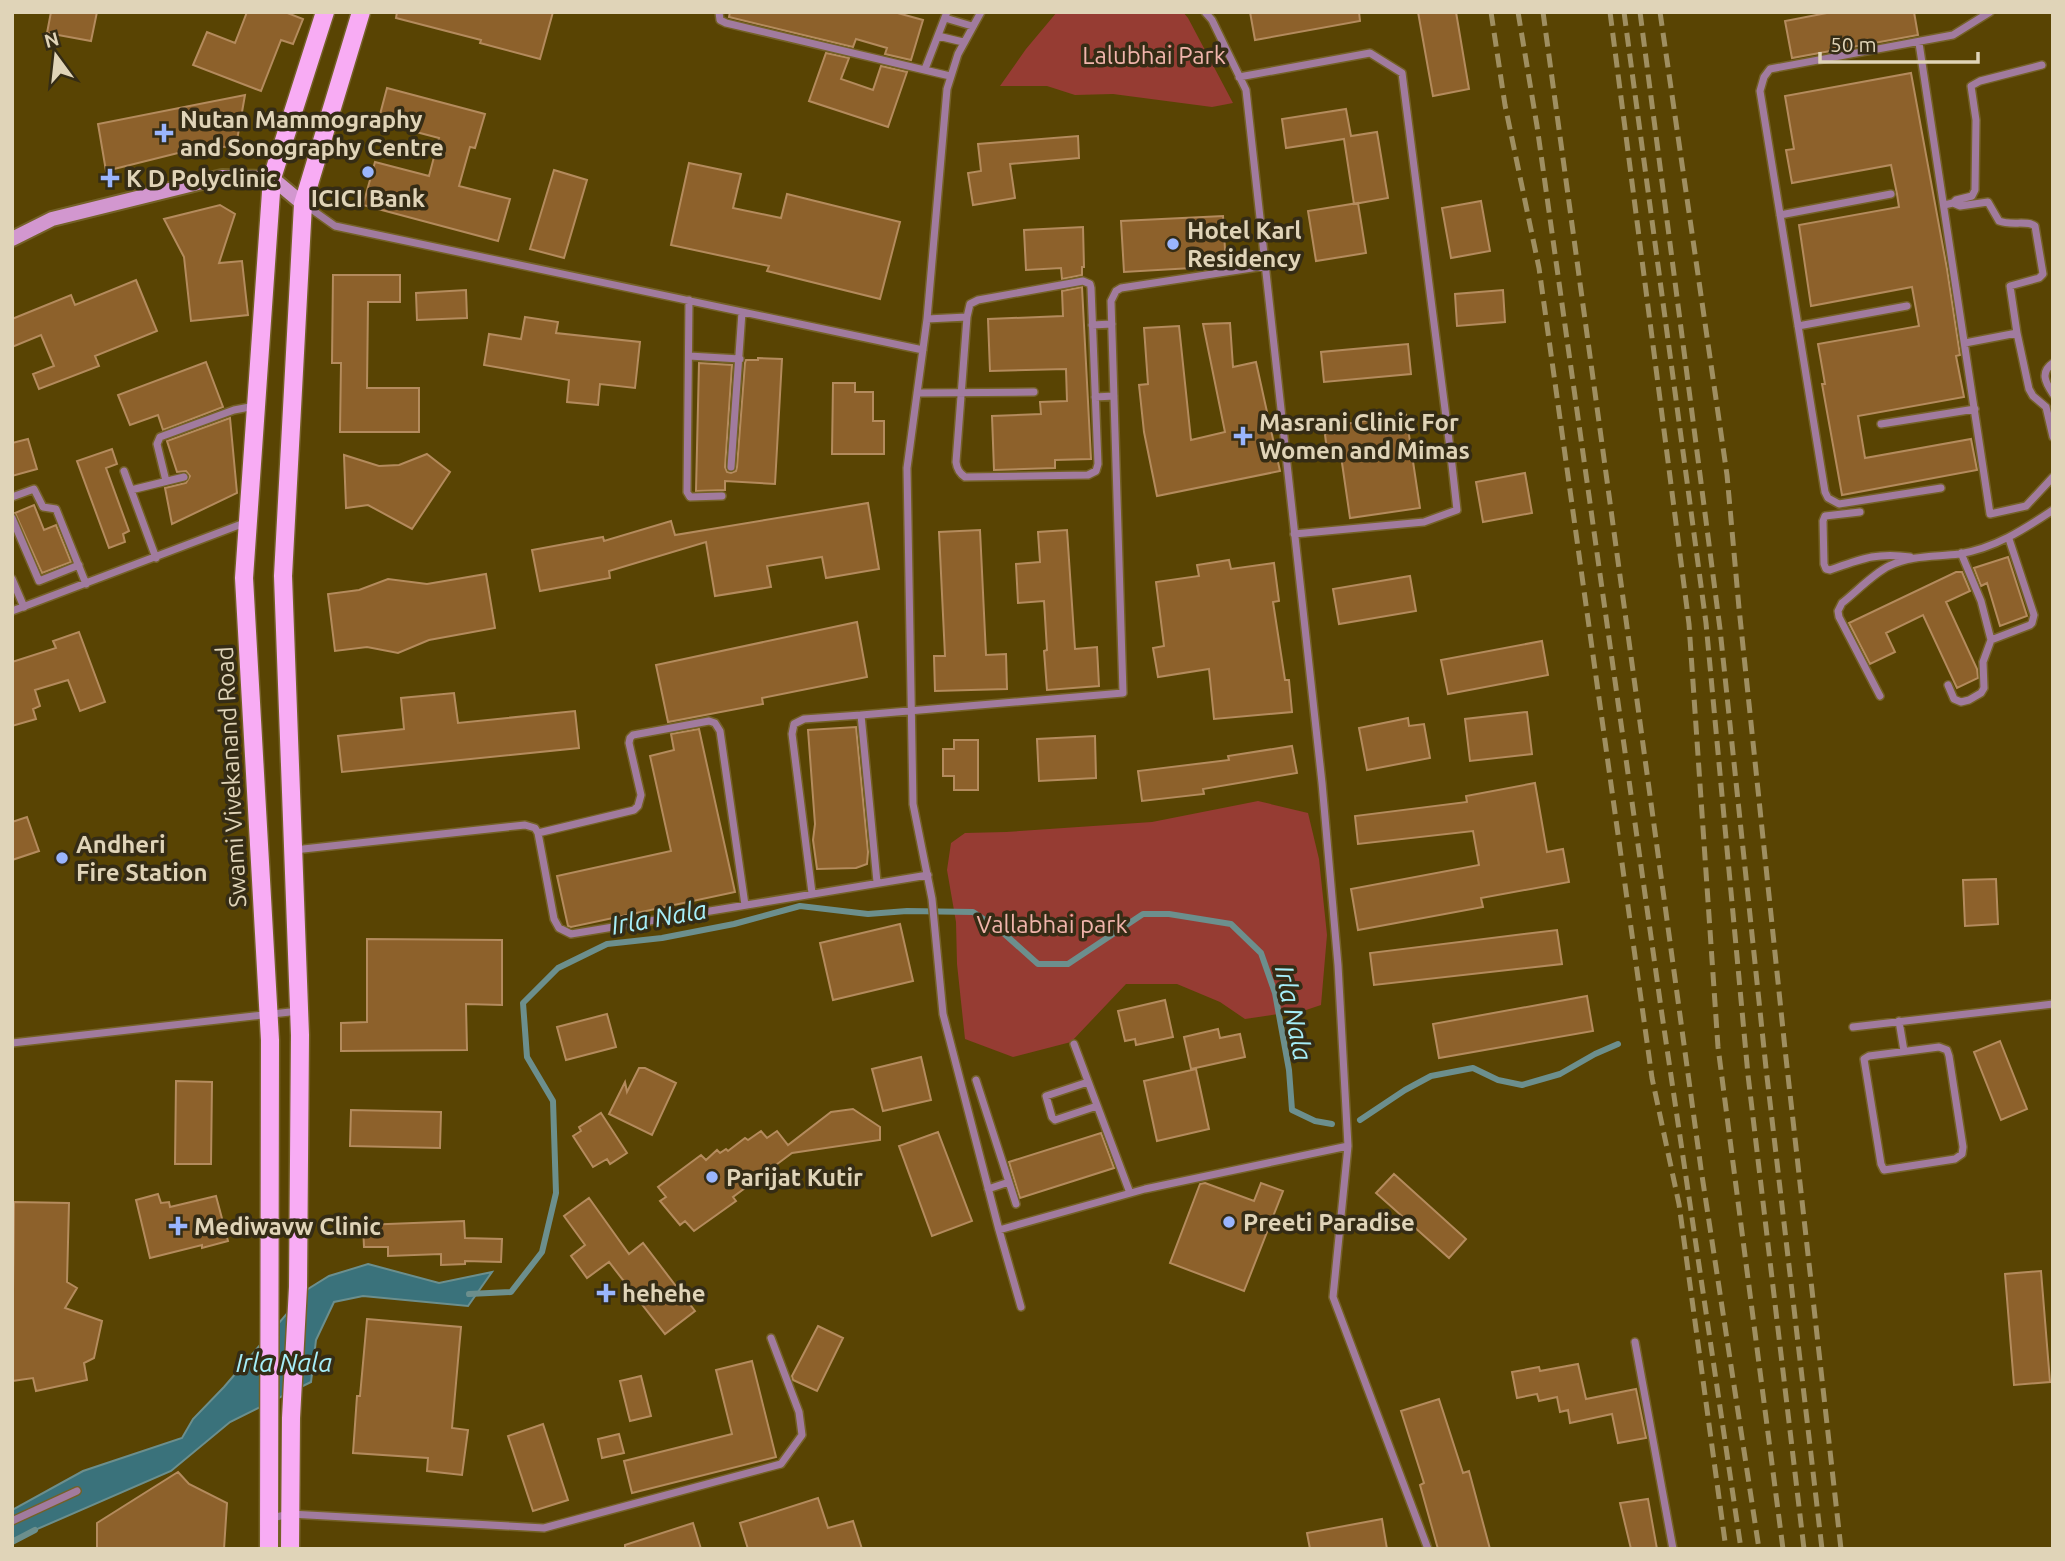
<svg xmlns="http://www.w3.org/2000/svg" width="2065" height="1561" viewBox="0 0 2065 1561" font-family="Ubuntu,sans-serif">
  <style>
    .green { fill: #963c33 }
    .water { fill: #3a727b; stroke: #6c8f8d; stroke-width: 2 }
    .lines { fill: none; stroke-linecap: round; stroke-linejoin: round }
    .stream { stroke: #6c8f8d; stroke-width: 6 }
    .building { fill: #8d612b; stroke: #b48b5d; stroke-width: 2 }
    .street-casing { stroke: #746127; stroke-width: 10 }
    .secondary-casing { stroke: #746127; stroke-width: 18 }
    .primary-casing { stroke: #746127; stroke-width: 21 }
    .street { stroke: #a17b9e; stroke-width: 7 }
    .secondary { stroke: #d297cf; stroke-width: 14 }
    .primary { stroke: #f8acf4; stroke-width: 18 }
    .rail { stroke: #9f8f61; stroke-width: 5; stroke-dasharray: 14 7; stroke-linecap: butt }
    .poi-dot { fill: #9ab5fd; stroke: #352c15; stroke-width: 2.5 }
    .labels { text-anchor: middle; dominant-baseline: central; stroke-width: 7; stroke-linejoin: round; paint-order: stroke }
    .park-label { font-size: 24px; fill: #f1b5ac; stroke: #352c15 }
    .poi-label { font-size: 24px; font-weight: bold; fill: #e0d4b8; stroke: #352c15; text-anchor: start }
    .street-label { font-size: 24px; fill: #e0d4b8; stroke: #352c15 }
    .water-label { font-size: 26px; font-style: italic; fill: #a6eef9; stroke: #352c15 }
  </style>
  <rect width="100%" height="100%" fill="#594403"/>
  <path class="green" d="M 1057,12 L 1183,12 L 1188,18 L 1233,103 L 1212,107 L 1113,94 L 1075,95 L 1047,86 L 1000,86 L 1026,49 Z
    M 1258,801 L 1308,813 L 1319,859 L 1327,935 L 1321,1005 L 1306,1010 L 1245,1019 L 1220,1002 L 1177,984 L 1126,984 L 1071,1042 L 1013,1057 L 965,1039 L 957,964 L 956,922 L 947,870 L 951,843 L 965,833 L 1006,832 L 1152,822 Z"/>
  <path class="water" d="M 368,1264 L 439,1283 L 492,1272 L 468,1306 L 363,1296 L 334,1302 L 316,1340 L 311,1382 L 230,1422 L 171,1471 L 12,1540 L 12,1510 L 83,1471 L 182,1438 L 193,1419 L 224,1387 L 308,1289 L 329,1276 Z"/>
  <g class="lines">
    <path class="stream" d="M 1360,1120 L 1405,1090 L 1431,1076 L 1473,1068 L 1498,1080 L 1522,1085 L 1560,1074 L 1595,1054 L 1618,1044
      M 469,1294 L 511,1292 L 542,1252 L 556,1193 L 553,1101 L 527,1057 L 523,1003 L 558,968 L 607,944 L 662,938 L 734,924 L 800,906 L 868,914 L 907,911 L 973,912 L 1000,930 L 1038,964 L 1068,964 L 1143,914 L 1169,914 L 1231,924 L 1261,953 L 1275,993 L 1289,1070 L 1292,1110 L 1315,1121 L 1332,1124
      M 12,1542 L 35,1530"/>
  </g>
  <path class="building" d="M 51,12 L 97,12 L 91,41 L 47,33 Z
    M 247,12 L 285,12 L 303,19 L 293,44 L 281,40 L 261,91 L 193,65 L 207,32 L 235,43 Z
    M 397,12 L 553,12 L 540,59 L 480,43 L 481,40 L 396,18 Z
    M 730,12 L 894,12 L 923,20 L 911,60 L 885,54 L 887,48 L 856,39 L 853,47 L 729,17 Z
    M 1250,12 L 1359,12 L 1360,21 L 1255,40 Z
    M 1418,12 L 1456,12 L 1469,89 L 1433,96 Z
    M 1832,12 L 1914,12 L 1918,35 L 1792,58 L 1785,21 Z
    M 826,53 L 849,58 L 841,79 L 873,90 L 881,66 L 907,72 L 888,127 L 809,101 Z
    M 1911,73 L 1947,269 L 1960,355 L 1956,356 L 1964,397 L 1858,416 L 1865,458 L 1971,439 L 1977,470 L 1842,495 L 1822,384 L 1825,384 L 1818,344 L 1919,326 L 1912,287 L 1811,306 L 1799,225 L 1899,207 L 1897,194 L 1891,165 L 1792,183 L 1786,150 L 1794,149 L 1785,96 Z
    M 387,88 L 485,114 L 475,148 L 470,147 L 459,186 L 510,199 L 498,241 L 363,205 L 375,162 L 429,176 L 439,138 L 378,122 Z
    M 245,95 L 236,146 L 194,149 L 106,171 L 98,124 Z
    M 1346,109 L 1351,136 L 1377,132 L 1388,198 L 1354,204 L 1344,139 L 1286,148 L 1282,119 Z
    M 1078,136 L 1079,158 L 1010,164 L 1015,198 L 973,205 L 968,173 L 981,171 L 978,144 Z
    M 689,163 L 741,174 L 733,208 L 781,218 L 787,194 L 900,222 L 880,299 L 767,271 L 769,266 L 671,245 Z
    M 554,170 L 587,180 L 564,258 L 530,249 Z
    M 1481,201 L 1490,251 L 1451,258 L 1442,208 Z
    M 1358,203 L 1366,253 L 1316,261 L 1308,211 Z
    M 220,205 L 235,214 L 219,263 L 242,261 L 248,315 L 191,321 L 184,257 L 164,219 Z
    M 1223,216 L 1226,266 L 1124,272 L 1121,221 Z
    M 1083,227 L 1084,267 L 1082,267 L 1082,275 L 1062,279 L 1061,268 L 1026,270 L 1024,230 Z
    M 333,275 L 400,275 L 400,302 L 368,302 L 367,388 L 419,388 L 419,432 L 340,432 L 341,363 L 332,363 Z
    M 136,280 L 157,331 L 95,356 L 99,366 L 39,389 L 33,374 L 54,366 L 41,335 L 12,347 L 12,319 L 71,295 L 75,305 Z
    M 1082,287 L 1091,459 L 1055,460 L 1055,468 L 994,470 L 992,416 L 1041,414 L 1040,402 L 1067,401 L 1066,369 L 990,371 L 988,319 L 1063,316 L 1062,291 Z
    M 466,290 L 467,318 L 417,320 L 416,293 Z
    M 1503,290 L 1505,322 L 1457,326 L 1455,294 Z
    M 525,317 L 558,322 L 556,333 L 640,342 L 635,388 L 600,384 L 598,405 L 567,402 L 569,380 L 484,365 L 489,334 L 521,339 Z
    M 1230,323 L 1233,367 L 1256,362 L 1280,471 L 1157,496 L 1144,432 L 1139,385 L 1148,384 L 1144,328 L 1179,326 L 1191,440 L 1225,432 L 1203,324 Z
    M 1408,344 L 1411,374 L 1324,382 L 1321,352 Z
    M 758,358 L 782,359 L 775,484 L 725,481 L 725,490 L 696,491 L 699,363 L 732,365 L 725,467 L 727,472 L 731,473 L 736,471 L 737,467 L 745,363 L 746,360 L 758,360 Z
    M 206,362 L 223,407 L 163,430 L 158,415 L 130,425 L 118,395 Z
    M 833,383 L 855,383 L 855,392 L 873,392 L 873,421 L 884,421 L 884,454 L 832,454 Z
    M 1406,415 L 1420,508 L 1350,518 L 1341,456 L 1328,458 L 1324,427 Z
    M 230,418 L 237,493 L 172,524 L 165,488 L 186,483 L 190,476 L 186,471 L 177,472 L 167,441 Z
    M 28,439 L 37,469 L 12,476 L 12,443 Z
    M 112,449 L 117,464 L 106,468 L 129,531 L 123,534 L 125,542 L 109,548 L 77,461 Z
    M 427,454 L 450,472 L 412,529 L 368,505 L 346,508 L 344,455 L 379,466 L 399,465 Z
    M 1525,473 L 1532,513 L 1483,522 L 1476,482 Z
    M 868,503 L 879,569 L 826,578 L 822,557 L 767,566 L 771,587 L 715,596 L 706,542 L 609,571 L 610,578 L 540,591 L 532,550 L 603,537 L 604,541 L 671,521 L 675,535 Z
    M 34,505 L 44,530 L 56,525 L 71,562 L 42,573 L 15,513 Z
    M 980,530 L 986,655 L 1006,654 L 1007,689 L 935,691 L 934,656 L 945,656 L 939,532 Z
    M 1067,530 L 1075,649 L 1097,647 L 1099,686 L 1047,690 L 1044,651 L 1047,650 L 1044,601 L 1018,603 L 1016,564 L 1040,562 L 1038,532 Z
    M 2008,557 L 2027,616 L 2000,626 L 1987,583 L 1981,586 L 1974,568 Z
    M 1229,560 L 1231,569 L 1274,563 L 1279,601 L 1273,602 L 1285,680 L 1289,680 L 1292,712 L 1214,719 L 1209,669 L 1158,677 L 1153,648 L 1164,646 L 1156,582 L 1199,576 L 1197,565 Z
    M 1956,572 L 1962,572 L 1970,591 L 1946,602 L 1977,669 L 1978,678 L 1957,688 L 1923,615 L 1886,633 L 1895,652 L 1870,664 L 1849,623 Z
    M 486,574 L 495,628 L 429,640 L 398,653 L 367,647 L 335,651 L 328,594 L 359,590 L 388,579 L 427,584 Z
    M 1410,576 L 1416,611 L 1339,624 L 1333,589 Z
    M 857,622 L 867,677 L 762,698 L 763,704 L 668,722 L 656,665 Z
    M 79,632 L 105,702 L 80,711 L 68,680 L 35,690 L 40,706 L 33,709 L 36,719 L 12,726 L 12,662 L 56,648 L 53,641 Z
    M 1542,641 L 1548,675 L 1448,694 L 1441,660 Z
    M 454,693 L 458,723 L 575,711 L 579,748 L 342,772 L 338,736 L 404,729 L 401,698 Z
    M 1527,712 L 1532,754 L 1470,761 L 1465,719 Z
    M 1408,718 L 1409,726 L 1424,724 L 1430,758 L 1367,770 L 1359,728 Z
    M 856,727 L 868,852 L 867,864 L 856,868 L 817,869 L 813,840 L 815,824 L 808,730 Z
    M 699,729 L 735,892 L 571,927 L 568,926 L 557,876 L 671,851 L 650,756 L 674,750 L 671,734 Z
    M 1095,736 L 1096,778 L 1039,781 L 1037,739 Z
    M 954,740 L 978,740 L 978,790 L 954,790 L 954,776 L 943,776 L 943,749 L 954,749 Z
    M 1292,746 L 1297,773 L 1203,789 L 1204,794 L 1142,801 L 1138,771 L 1229,760 L 1228,756 Z
    M 1535,783 L 1547,852 L 1563,849 L 1569,882 L 1481,898 L 1483,907 L 1358,930 L 1351,889 L 1479,865 L 1473,831 L 1358,844 L 1355,816 L 1467,802 L 1466,796 Z
    M 27,817 L 39,851 L 12,860 L 12,822 Z
    M 1996,879 L 1998,924 L 1965,926 L 1963,880 Z
    M 900,924 L 913,981 L 833,1000 L 820,943 Z
    M 1557,930 L 1562,964 L 1374,985 L 1370,953 Z
    M 367,939 L 502,940 L 502,1005 L 466,1004 L 467,1050 L 341,1051 L 341,1023 L 367,1022 Z
    M 1587,996 L 1593,1031 L 1439,1058 L 1433,1024 Z
    M 1165,1000 L 1173,1037 L 1136,1045 L 1135,1039 L 1125,1041 L 1118,1011 Z
    M 607,1014 L 616,1047 L 566,1060 L 557,1027 Z
    M 1218,1029 L 1220,1038 L 1240,1034 L 1245,1057 L 1191,1069 L 1184,1037 Z
    M 2000,1041 L 2027,1109 L 2001,1120 L 1974,1052 Z
    M 921,1057 L 931,1100 L 883,1111 L 872,1069 Z
    M 639,1068 L 645,1068 L 676,1083 L 652,1135 L 609,1114 L 625,1082 L 627,1092 Z
    M 1196,1069 L 1209,1129 L 1157,1141 L 1144,1081 Z
    M 176,1081 L 212,1082 L 211,1164 L 175,1164 Z
    M 853,1109 L 880,1127 L 880,1140 L 792,1153 L 733,1197 L 736,1201 L 694,1231 L 685,1221 L 680,1225 L 660,1201 L 666,1197 L 658,1187 L 701,1155 L 706,1160 L 717,1150 L 720,1153 L 726,1149 L 728,1151 L 745,1138 L 748,1140 L 761,1131 L 767,1138 L 777,1131 L 788,1145 L 831,1112 Z
    M 351,1110 L 441,1112 L 440,1148 L 350,1146 Z
    M 601,1113 L 627,1153 L 610,1164 L 607,1159 L 593,1167 L 573,1136 L 581,1131 L 579,1127 Z
    M 938,1132 L 972,1221 L 932,1236 L 899,1146 Z
    M 1101,1133 L 1114,1168 L 1020,1198 L 1009,1162 Z
    M 1394,1174 L 1466,1239 L 1449,1258 L 1376,1193 Z
    M 1205,1183 L 1254,1201 L 1261,1183 L 1283,1191 L 1244,1291 L 1170,1263 L 1200,1184 Z
    M 158,1194 L 161,1203 L 169,1202 L 170,1207 L 216,1196 L 228,1241 L 202,1248 L 202,1245 L 150,1258 L 136,1200 Z
    M 589,1198 L 629,1254 L 643,1243 L 695,1311 L 665,1334 L 609,1262 L 587,1278 L 571,1256 L 585,1245 L 564,1216 Z
    M 14,1202 L 69,1203 L 67,1282 L 77,1288 L 65,1308 L 102,1321 L 94,1358 L 84,1363 L 87,1380 L 36,1391 L 33,1378 L 12,1381 Z
    M 464,1221 L 465,1238 L 502,1239 L 501,1262 L 465,1261 L 465,1264 L 441,1265 L 441,1254 L 388,1256 L 388,1247 L 364,1247 L 363,1225 Z
    M 2041,1271 L 2050,1382 L 2014,1385 L 2005,1274 Z
    M 367,1319 L 461,1327 L 452,1428 L 468,1430 L 462,1475 L 427,1471 L 428,1458 L 353,1453 L 357,1396 L 360,1396 Z
    M 818,1326 L 843,1338 L 817,1391 L 793,1380 L 792,1376 Z
    M 752,1361 L 776,1457 L 632,1493 L 624,1461 L 732,1434 L 716,1370 Z
    M 1578,1364 L 1586,1399 L 1636,1389 L 1646,1438 L 1618,1443 L 1612,1414 L 1570,1423 L 1568,1410 L 1560,1412 L 1557,1397 L 1539,1401 L 1537,1394 L 1517,1398 L 1512,1372 L 1539,1367 L 1540,1371 Z
    M 641,1376 L 651,1416 L 630,1421 L 620,1381 Z
    M 1439,1399 L 1463,1473 L 1469,1471 L 1490,1549 L 1438,1549 L 1420,1485 L 1424,1483 L 1401,1411 Z
    M 543,1424 L 568,1500 L 533,1511 L 508,1436 Z
    M 619,1434 L 624,1453 L 602,1458 L 598,1439 Z
    M 178,1472 L 189,1484 L 227,1503 L 224,1549 L 97,1549 L 97,1523 Z
    M 818,1498 L 828,1528 L 853,1521 L 862,1549 L 748,1549 L 740,1523 Z
    M 1648,1499 L 1657,1549 L 1631,1549 L 1620,1503 Z
    M 1382,1519 L 1387,1549 L 1310,1549 L 1307,1533 Z
    M 693,1523 L 701,1549 L 625,1549 L 625,1545 Z"/>
  <g class="lines">
    <g class="street-casing">
      <path id="street" d="M 719,12 L 720,20 L 726,23 L 950,76
        M 981,12 L 958,54 L 947,89 L 927,319 L 907,468 L 913,804 L 932,899 L 943,1014 L 999,1230 L 1021,1307
        M 1205,12 L 1212,20 L 1246,90 L 1322,783 L 1338,965 L 1348,1146 L 1333,1297 L 1428,1549
        M 945,18 L 972,26
        M 938,36 L 963,42
        M 1919,43 L 1990,514 L 2026,506 L 2053,477
        M 925,69 L 947,12
        M 1239,77 L 1370,53 L 1402,73 L 1451,456 L 1457,510 L 1424,522 L 1294,534
        M 1953,203 L 1956,200 L 1972,196 L 1975,190 L 1976,120 L 1971,86 L 1980,81 L 2042,65
        M 304,204 L 335,226 L 923,350
        M 1944,205 L 1953,203 L 1960,206 L 1988,202 L 1999,221 C 2011,226 2027,220 2035,226 L 2043,274 L 2039,278 L 2010,286 L 2017,333
        M 1780,215 L 1891,194
        M 1083,281 L 1090,284 L 1091,288 L 1098,464 L 1096,471 L 1088,475 L 965,477 C 959,473 957,469 956,462 L 967,317 L 970,304 L 978,300 Z
        M 689,300 L 687,492 L 690,497 L 722,496
        M 927,319 L 967,317
        M 1092,325 L 1112,324
        M 1798,326 L 1907,306
        M 1965,343 L 2017,333 L 2029,389 L 2033,396 L 2046,407 L 2053,437
        M 689,356 L 740,359
        M 2053,363 C 2040,372 2045,382 2053,394
        M 917,393 L 1034,392
        M 1095,397 L 1114,396
        M 1881,424 L 1975,409
        M 731,467 L 742,312
        M 124,471 L 156,558
        M 166,481 L 157,444 L 160,437 L 234,410 L 255,406
        M 1941,488 L 1839,504 L 1828,498 L 1825,492 L 1760,91 L 1764,77 L 1770,69 L 1953,35 L 1990,12
        M 131,490 L 184,477
        M 12,497 L 34,489 L 43,507 L 56,509 L 86,584
        M 1860,512 L 1825,516 L 1823,521 L 1824,564 L 1826,569 L 1830,570 C 1861,559 1877,552 1910,557
        M 12,518 L 39,581 L 79,565
        M 12,579 L 24,607
        M 12,611 L 247,522
        M 1991,640 L 2030,625 L 2032,623 L 2034,615 L 2009,539
        M 1948,685 L 1954,699 L 1961,702 L 1969,700 L 1981,693 L 1984,688 L 1983,662 L 1991,640 L 1981,601 L 1961,553
        M 1880,696 L 1839,617 L 1838,611 L 1842,603 C 1856,592 1874,573 1889,566 C 1912,555 1935,557 1959,554 C 1995,548 2023,530 2053,510
        M 861,715 L 1123,693 L 1111,301 L 1116,291 L 1121,288 L 1265,266
        M 294,850 L 525,825 L 535,828 L 538,833
        M 812,893 L 792,734 L 794,724 L 804,719 L 861,715 L 877,882
        M 745,905 L 720,731 L 715,723 L 709,721 L 633,735 L 630,738 L 629,743 L 641,795 L 638,806 L 634,810 L 538,833 L 554,919 L 559,928 L 571,934 L 928,875
        M 1899,1021 L 1904,1051
        M 1853,1027 L 2053,1004
        M 12,1043 L 299,1011
        M 1074,1044 L 1130,1193
        M 1939,1047 L 1947,1050 L 1949,1056 L 1963,1147 L 1962,1154 L 1955,1159 L 1884,1170 L 1881,1164 L 1864,1059 L 1869,1056 Z
        M 976,1080 L 1016,1204
        M 1088,1082 L 1046,1096 L 1052,1117 L 1055,1120 L 1097,1106
        M 988,1189 L 1009,1182
        M 999,1230 L 1145,1189 L 1348,1146
        M 1635,1342 L 1673,1549
        M 271,1518 L 290,1514 L 544,1528 L 781,1464 L 802,1435 L 799,1412 L 771,1338
        M 12,1521 L 77,1491"/>
    </g>
    <g class="secondary-casing">
      <path id="secondary" d="M 12,239 L 52,219 L 222,177 L 272,178 L 303,204"/>
    </g>
    <g class="primary-casing">
      <path id="primary" d="M 269,1549 L 270,1040 L 244,578 L 272,178 L 325,12
        M 290,1549 L 291,1418 L 298,1287 L 300,1035 L 283,576 L 303,204 L 361,12"/>
    </g>
    <use href="#street" class="street"/>
    <use href="#secondary" class="secondary"/>
    <use href="#primary" class="primary"/>
    <path class="rail" d="M 1491,12 L 1505,105 L 1539,268 L 1652,1078 L 1679,1204 L 1726,1549
      M 1518,12 L 1537,126 L 1661,1008 L 1741,1549
      M 1543,12 L 1701,1169 L 1759,1549
      M 1610,12 L 1689,624 L 1718,1047 L 1783,1549
      M 1624,12 L 1706,623 L 1748,1075 L 1804,1549
      M 1640,12 L 1720,629 L 1766,1068 L 1822,1549
      M 1660,12 L 1727,475 L 1739,608 L 1785,1049 L 1841,1549"/>
  </g>
  <g class="poi-dot">
    <path d="M160.5 122.5h7v7h7v7h-7v7h-7v-7h-7v-7h7z"/>
    <circle cx="368" cy="172" r="7"/>
    <path d="M106.5 167.5h7v7h7v7h-7v7h-7v-7h-7v-7h7z"/>
    <circle cx="1173" cy="244" r="7"/>
    <path d="M1239.5 425.5h7v7h7v7h-7v7h-7v-7h-7v-7h7z"/>
    <circle cx="62" cy="858" r="7"/>
    <circle cx="712" cy="1177" r="7"/>
    <circle cx="1229" cy="1222" r="7"/>
    <path d="M174.5 1215.5h7v7h7v7h-7v7h-7v-7h-7v-7h7z"/>
    <path d="M602.5 1282.5h7v7h7v7h-7v7h-7v-7h-7v-7h7z"/>
  </g>
  <g class="labels">
    <g class="park-label">
      <text x="1154" y="55">Lalubhai Park</text>
      <text x="1052" y="924">Vallabhai park</text>
    </g>
    <g class="poi-label">
      <text x="180" y="119">Nutan Mammography<tspan x="180" dy="28">and Sonography Centre</tspan></text>
      <text x="126" y="178">K D Polyclinic</text>
      <text x="368" y="198" text-anchor="middle">ICICI Bank</text>
      <text x="1187" y="230">Hotel Karl<tspan x="1187" dy="28">Residency</tspan></text>
      <text x="1259" y="422">Masrani Clinic For<tspan x="1259" dy="28">Women and Mimas</tspan></text>
      <text x="76" y="844">Andheri<tspan x="76" dy="28">Fire Station</tspan></text>
      <text x="726" y="1177">Parijat Kutir</text>
      <text x="1243" y="1222">Preeti Paradise</text>
      <text x="194" y="1226">Mediwavw Clinic</text>
      <text x="622" y="1293">hehehe</text>
    </g>
    <g class="street-label">
      <text transform="translate(231 777) rotate(-93)">Swami Vivekanand Road</text>
    </g>
    <g class="water-label">
      <text transform="translate(659 917) rotate(-10)">Irla Nala</text>
      <text transform="translate(1294 1013) rotate(78)">Irla Nala</text>
      <text x="284" y="1362">Irla Nala</text>
    </g>
  </g>
  <rect width="2065" height="1561" fill="none" stroke="#e0d4b8" stroke-width="28"/>
  <g transform="translate(56 56) rotate(345)" stroke="#352c15" stroke-width="5" paint-order="stroke">
  <path d="M0-5L12 26L0 18L-12 26Z" fill="#e0d4b8"/>
  <text y="-10" font-size="19" font-weight="bold" text-anchor="middle" fill="#e0d4b8">N</text>
  </g>
  <path d="M1820 52v10h158v-10" fill="none" stroke="#e0d4b8" stroke-width="3.5"/>
  <text x="1830" y="52" font-size="21" fill="#e0d4b8" stroke="#352c15" stroke-width="5" paint-order="stroke">50 m</text>
</svg>
